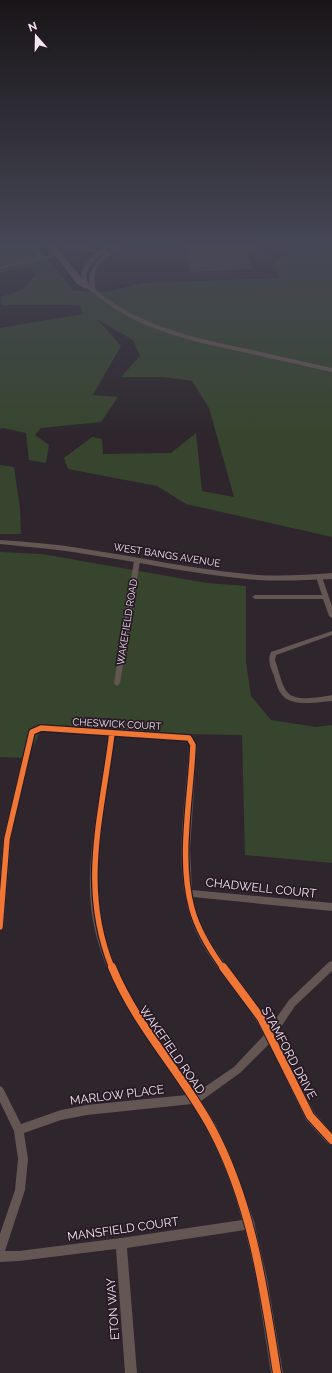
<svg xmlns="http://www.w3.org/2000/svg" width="332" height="1373" viewBox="0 0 332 1373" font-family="Raleway,sans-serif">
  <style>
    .built { fill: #382636 }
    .green { fill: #37452e }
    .building { fill: #4e424b }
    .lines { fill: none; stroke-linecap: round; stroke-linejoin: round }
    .minor { fill: #645652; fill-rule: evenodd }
    .tertiary { fill: #645652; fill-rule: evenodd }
    .primary { fill: #705e5a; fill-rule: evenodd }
    .cycleway-far1-casing { stroke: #271925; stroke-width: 8 }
    .cycleway-casing { stroke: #271925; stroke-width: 10 }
    .cycleway-far1 { stroke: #f07635; stroke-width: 5.5 }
    .cycleway { stroke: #f07635; stroke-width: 8 }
    .labels { text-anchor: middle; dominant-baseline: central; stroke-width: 3.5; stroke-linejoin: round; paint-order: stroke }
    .street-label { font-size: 10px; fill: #f1e7f0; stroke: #271925 }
    .near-street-label { font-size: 12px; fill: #f1e7f0; stroke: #271925 }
  </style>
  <rect width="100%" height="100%" fill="#2e262c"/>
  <path class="built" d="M 122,244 L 332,244 L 298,247 L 298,250 L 270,254 L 278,277 L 135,283 L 99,288 L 93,281 L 97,268 Z"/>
  <path class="green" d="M 0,244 L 35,244 L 74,291 L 106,292 L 142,283 L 280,278 L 274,261 L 303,249 L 332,248 L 332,537 L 186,504 L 157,486 L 68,469 L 64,458 L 92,437 L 102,439 L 103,454 L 171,453 L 196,433 L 202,491 L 234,497 L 209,408 L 192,381 L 163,377 L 121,377 L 140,356 L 133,340 L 98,320 L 121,346 L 93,395 L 118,397 L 101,422 L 41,428 L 35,435 L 49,445 L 46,463 L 29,460 L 26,433 L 3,428 L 0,429 L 0,328 L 84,314 L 79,305 L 2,305 L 1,297 L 22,290 L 36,275 L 30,267 L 0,272 Z
    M 0,465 L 14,467 L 20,508 L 21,534 L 0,534 Z
    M 0,552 L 42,554 L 207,583 L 246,586 L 246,662 L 251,696 L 271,720 L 316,727 L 332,725 L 332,863 L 245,855 L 242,735 L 122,733 L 42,728 L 27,758 L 0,757 Z"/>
  <path class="building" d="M 185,244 L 256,244 L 258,251 L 246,252 L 252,269 L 189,272 Z"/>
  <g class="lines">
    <path class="minor" d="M 30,244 L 34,244 L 42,257 L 57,254 L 59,255 L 0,269 L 0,267 L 38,258 Z
      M 137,559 L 140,561 L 120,683 L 117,686 L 114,683 L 134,561 Z
      M 319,575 L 322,577 L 332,606 L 332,618 L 329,616 L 323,599 L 255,599 L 252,597 L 255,595 L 322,595 L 316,577 Z
      M 332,631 L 332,635 L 279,654 L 276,655 L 275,660 C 279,670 281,685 288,693 C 296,702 321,697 332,695 L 332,701 C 319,702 293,707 283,696 C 278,691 276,683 274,676 C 271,668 267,661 271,652 Z
      M 41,725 L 192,736 L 197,745 L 190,849 L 192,890 L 332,903 L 332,911 L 193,897 C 196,911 200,923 207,935 C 224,968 254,994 270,1027 L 289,1000 L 329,962 L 332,961 L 332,971 L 295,1006 L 275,1036 L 314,1112 L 332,1133 L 332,1145 L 328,1144 L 306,1120 L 269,1044 L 240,1073 L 201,1101 L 216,1125 L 230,1155 L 255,1224 L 255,1226 L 267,1278 L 283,1373 L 271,1373 L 256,1278 L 245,1230 L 127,1248 L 137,1373 L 125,1373 L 116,1249 L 19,1261 L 0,1262 L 0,1234 L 15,1190 L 18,1159 L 14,1131 L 0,1102 L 0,1086 L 3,1088 L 21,1124 L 61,1110 L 87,1105 L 186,1095 C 139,1024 86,965 90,874 C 92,827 102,782 108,735 L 41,731 L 35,733 L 11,839 L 4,927 L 3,930 L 0,931 L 0,875 L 3,839 L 28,732 L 33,727 ZM 115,736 L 187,741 L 189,745 C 186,810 168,882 201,942 C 219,975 248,1001 264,1035 L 234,1067 L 196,1093 C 170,1055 141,1019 121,978 C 81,896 105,821 115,736 ZM 192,1104 C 215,1140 231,1179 242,1220 L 121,1238 L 19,1251 L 5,1251 L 25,1190 L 28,1159 L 24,1133 L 61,1120 L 87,1115 Z"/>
    <path class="tertiary" d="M 108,244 L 114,244 C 105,253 76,270 90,285 C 85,267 105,255 116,244 L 121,244 C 113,253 99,261 95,273 C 93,279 96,284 95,289 C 139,327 196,338 252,350 C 279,356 305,362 332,368 L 332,372 C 305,366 279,360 252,354 C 197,342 139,332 95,294 C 89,290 82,286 81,279 C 80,263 98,253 108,244 Z
      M 0,540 C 28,542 57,544 85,549 C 139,557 192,569 247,574 C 275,577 304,575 332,573 L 332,579 C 304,580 275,582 247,579 C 192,574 139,562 85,554 C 57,549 28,547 0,544 Z"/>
    <path class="primary" d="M 47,244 L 54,244 L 83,280 L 90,284 L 90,288 L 84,288 L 77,284 Z
      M 56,244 L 71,244 L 109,252 L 112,254 L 109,256 Z"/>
    <g class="cycleway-far1-casing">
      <path id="cycleway-far1" d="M 0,927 L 7,839 L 32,732 L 41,728 L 189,738 L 193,745 C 191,797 178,858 192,909 C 198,931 210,950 223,968
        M 112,968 C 79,887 102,815 112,733"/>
    </g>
    <g class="cycleway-casing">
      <path id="cycleway" d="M 112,967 C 136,1026 182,1073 212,1129 C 252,1204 264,1290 277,1373
        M 223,967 L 261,1018 L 310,1116 L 332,1140"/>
    </g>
    <use href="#cycleway-far1" class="cycleway-far1"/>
    <use href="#cycleway" class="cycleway"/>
  </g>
  <linearGradient id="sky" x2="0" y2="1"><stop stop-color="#191518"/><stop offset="0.56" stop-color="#464756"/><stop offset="1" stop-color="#464756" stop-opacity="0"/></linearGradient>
  <rect width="332" height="437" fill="url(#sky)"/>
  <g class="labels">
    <g class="street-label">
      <text transform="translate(167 555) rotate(9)">WEST BANGS AVENUE</text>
      <text transform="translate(127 622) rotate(-81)">WAKEFIELD ROAD</text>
      <text transform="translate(117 724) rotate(3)">CHESWICK COURT</text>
    </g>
    <g class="near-street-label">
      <text transform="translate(261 888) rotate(6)">CHADWELL COURT</text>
      <text transform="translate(172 1050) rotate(55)">WAKEFIELD ROAD</text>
      <text transform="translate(289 1053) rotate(62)">STAMFORD DRIVE</text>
      <text transform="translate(117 1095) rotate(-7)">MARLOW PLACE</text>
      <text transform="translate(123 1229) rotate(-8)">MANSFIELD COURT</text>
      <text transform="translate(113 1309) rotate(-94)">ETON WAY</text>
    </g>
  </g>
  <g transform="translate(36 36) rotate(340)" stroke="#271925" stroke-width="3" paint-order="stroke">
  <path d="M0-3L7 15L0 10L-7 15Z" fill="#f1e7f0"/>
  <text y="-6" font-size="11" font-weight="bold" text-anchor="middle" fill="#f1e7f0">N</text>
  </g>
</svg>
